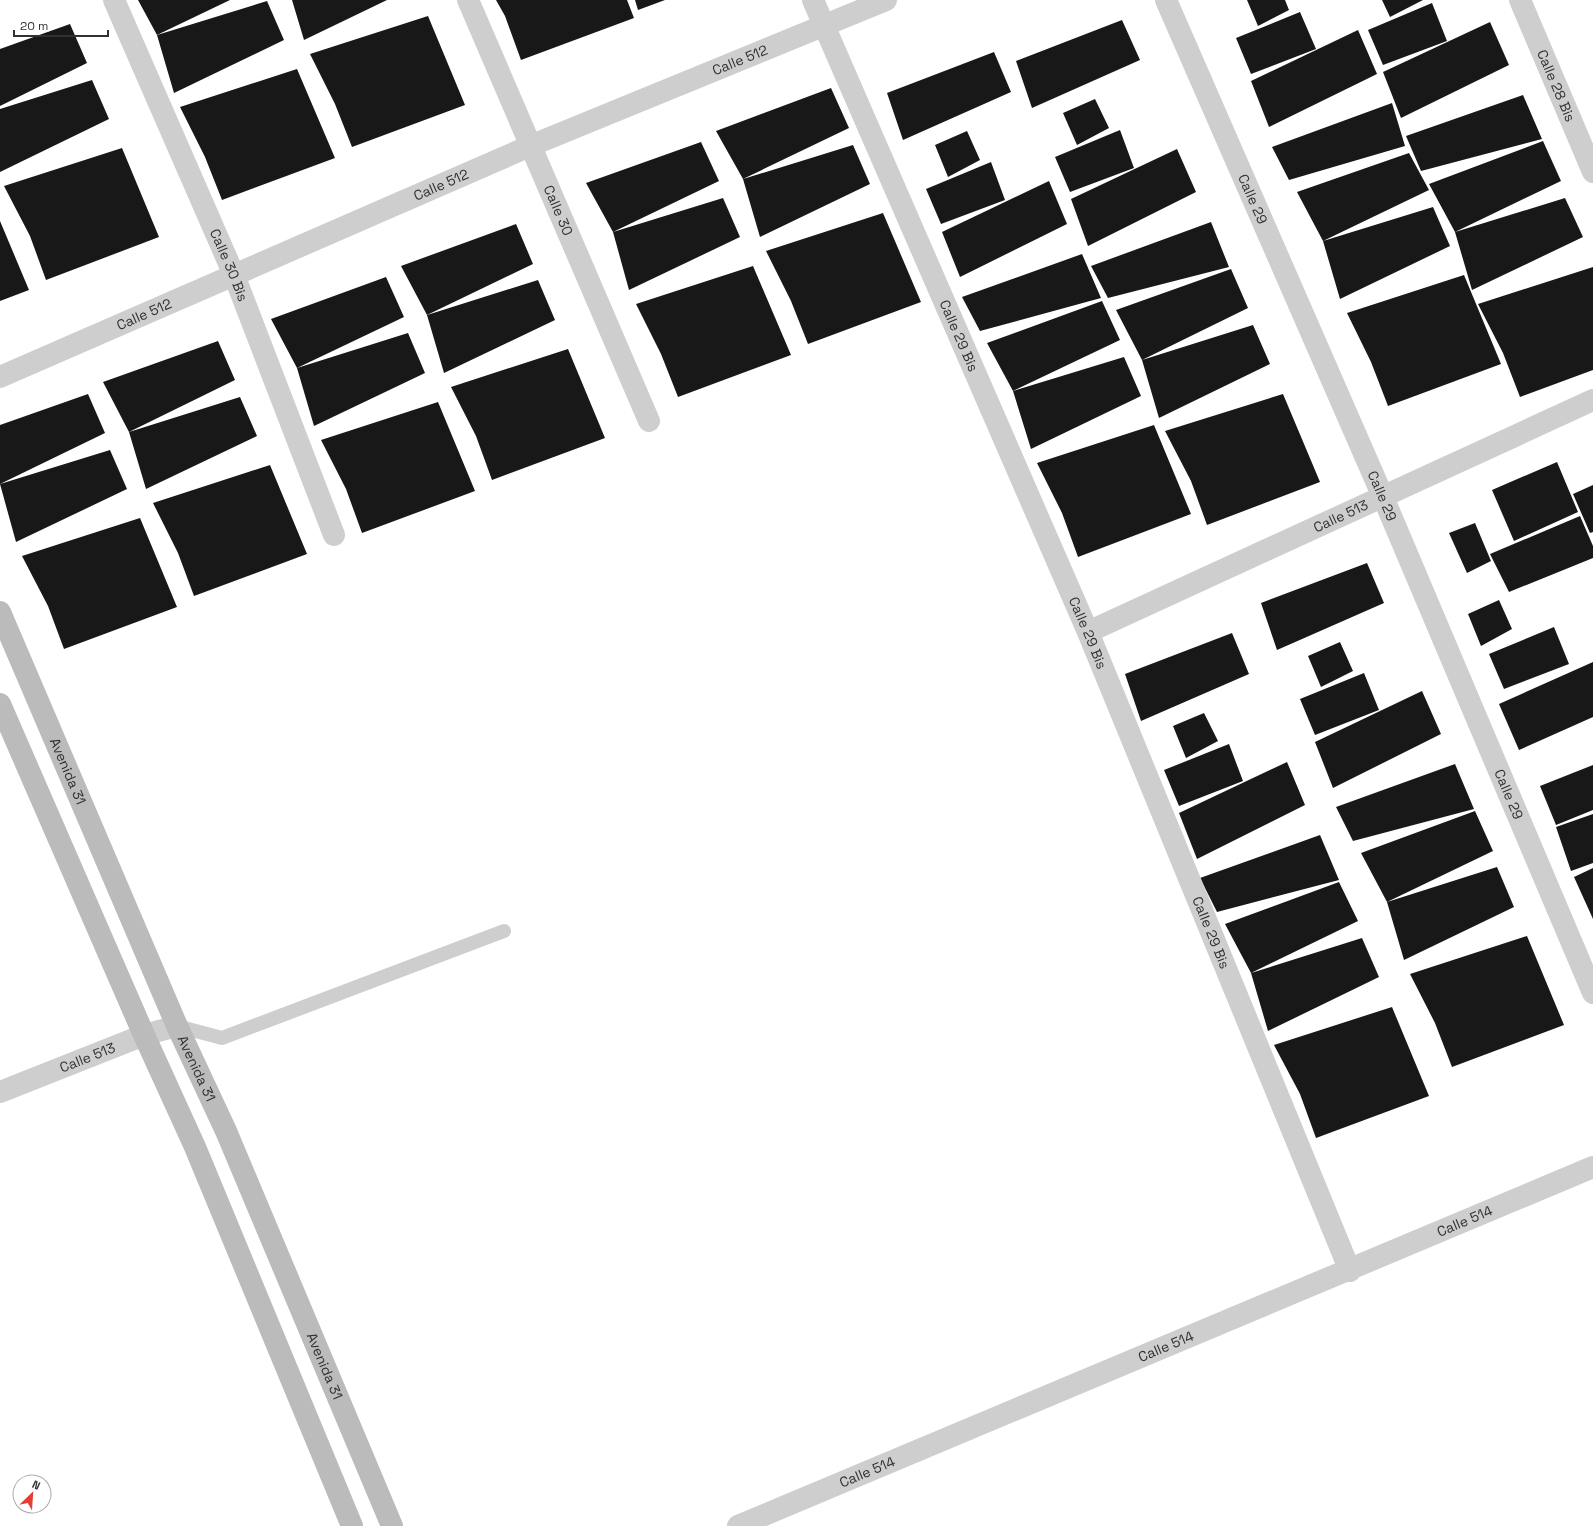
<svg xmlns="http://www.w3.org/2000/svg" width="1593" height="1526" viewBox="0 0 1593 1526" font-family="'Space Grotesk',sans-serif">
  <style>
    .building { fill: #181818 }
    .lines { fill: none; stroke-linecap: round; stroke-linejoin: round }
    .lane { stroke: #cecece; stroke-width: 14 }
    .street { stroke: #cecece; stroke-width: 22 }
    .secondary { stroke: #bbb; stroke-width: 22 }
    .labels { text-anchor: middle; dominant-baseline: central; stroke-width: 4; stroke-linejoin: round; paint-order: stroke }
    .street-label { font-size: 14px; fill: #313131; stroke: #fff }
  </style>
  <rect width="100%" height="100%" fill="#fff"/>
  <path class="building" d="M 138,0 L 230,0 L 157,35 Z
    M 292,0 L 387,0 L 304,40 Z
    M 496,0 L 627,0 L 634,18 L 521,60 L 505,16 Z
    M 635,0 L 665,0 L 638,10 Z
    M 1247,0 L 1285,0 L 1289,10 L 1258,26 Z
    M 1382,0 L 1423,0 L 1390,17 Z
    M 267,1 L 284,40 L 174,93 L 157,35 Z
    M 1432,3 L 1447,41 L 1383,65 L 1368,30 Z
    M 1300,12 L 1316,49 L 1251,74 L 1236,38 Z
    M 428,16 L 465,105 L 352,147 L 335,104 L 310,54 Z
    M 1122,20 L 1140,60 L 1032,108 L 1016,61 Z
    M 1490,22 L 1509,65 L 1401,118 L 1383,72 Z
    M 70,24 L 87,63 L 0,106 L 0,49 Z
    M 1358,30 L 1377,74 L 1269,127 L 1251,81 Z
    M 994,52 L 1011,92 L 903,140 L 887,93 Z
    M 297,69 L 335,158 L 222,200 L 205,157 L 180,107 Z
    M 92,80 L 109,119 L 0,172 L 0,109 Z
    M 831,88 L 849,128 L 743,179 L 716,131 Z
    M 1523,95 L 1542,139 L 1421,171 L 1406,136 Z
    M 1095,99 L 1109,128 L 1077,145 L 1063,113 Z
    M 1392,103 L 1405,146 L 1289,180 L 1272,147 Z
    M 1120,130 L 1134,168 L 1070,192 L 1055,157 Z
    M 967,131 L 980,160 L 948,177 L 935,145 Z
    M 1543,141 L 1561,181 L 1455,232 L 1565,198 L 1583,237 L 1472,290 L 1455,232 L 1429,184 Z
    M 701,142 L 719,181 L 613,232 L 586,183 Z
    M 853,145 L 870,184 L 760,237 L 743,179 Z
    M 122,148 L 159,237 L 46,280 L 30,236 L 4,186 Z
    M 1177,149 L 1196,192 L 1088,246 L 1071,199 Z
    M 1409,153 L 1429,190 L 1323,241 L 1297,192 Z
    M 991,162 L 1005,200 L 941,224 L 926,189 Z
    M 1049,181 L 1067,224 L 960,277 L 942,232 Z
    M 723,198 L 740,237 L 629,290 L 613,232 Z
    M 1433,207 L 1450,246 L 1340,299 L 1323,241 Z
    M 883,213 L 921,302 L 808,344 L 791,301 L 766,251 Z
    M 0,221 L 29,290 L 0,301 Z
    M 1211,222 L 1229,267 L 1108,298 L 1091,266 Z
    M 516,224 L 533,264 L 427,315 L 401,266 Z
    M 1082,254 L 1101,298 L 980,331 L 962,297 Z
    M 753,266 L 791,355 L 678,397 L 661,354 L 636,304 Z
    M 1593,267 L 1593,370 L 1520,397 L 1503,353 L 1478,304 Z
    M 1231,269 L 1248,308 L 1142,360 L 1116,310 Z
    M 1464,275 L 1501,364 L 1388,406 L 1371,362 L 1347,313 Z
    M 386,277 L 404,317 L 297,368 L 408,333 L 425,373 L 314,426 L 297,368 L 271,319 Z
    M 538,280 L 555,320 L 444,373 L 427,315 Z
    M 1102,301 L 1120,340 L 1013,391 L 987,343 Z
    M 1253,325 L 1270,364 L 1159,418 L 1142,360 Z
    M 218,341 L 235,380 L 129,432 L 240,397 L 257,436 L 146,489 L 129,432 L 103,382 Z
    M 568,349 L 605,438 L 492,480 L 476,436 L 451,387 Z
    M 1124,357 L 1141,396 L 1031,449 L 1013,391 Z
    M 88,394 L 105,433 L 0,484 L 0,425 Z
    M 1283,394 L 1320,482 L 1207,525 L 1191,481 L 1165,431 Z
    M 438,402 L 475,491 L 362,533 L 346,489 L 321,440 Z
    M 1154,425 L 1191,514 L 1078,557 L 1062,513 L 1037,463 Z
    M 110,450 L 127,489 L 16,542 L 0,484 Z
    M 1557,462 L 1578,512 L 1514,541 L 1492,490 Z
    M 270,465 L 307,554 L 194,596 L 178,553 L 153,503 Z
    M 1593,485 L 1593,532 L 1590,533 L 1573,494 Z
    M 1580,516 L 1593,546 L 1593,558 L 1509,592 L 1490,554 Z
    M 140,518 L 177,607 L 64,649 L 48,606 L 22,556 Z
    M 1475,523 L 1491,561 L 1467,573 L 1449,533 Z
    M 1367,563 L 1384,603 L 1277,650 L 1261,603 Z
    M 1499,600 L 1512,629 L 1481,646 L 1468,614 Z
    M 1554,627 L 1569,664 L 1504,689 L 1489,654 Z
    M 1232,633 L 1249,674 L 1141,721 L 1125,674 Z
    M 1340,642 L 1353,671 L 1321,687 L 1308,656 Z
    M 1593,662 L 1593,717 L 1519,750 L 1499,704 Z
    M 1364,673 L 1379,710 L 1315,735 L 1300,699 Z
    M 1422,691 L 1441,734 L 1333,788 L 1315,742 Z
    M 1204,713 L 1218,741 L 1186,758 L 1173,726 Z
    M 1229,744 L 1243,781 L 1179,806 L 1164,770 Z
    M 1287,762 L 1305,805 L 1197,859 L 1179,813 Z
    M 1455,764 L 1474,809 L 1353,841 L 1336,807 Z
    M 1593,765 L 1593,810 L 1556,825 L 1540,786 Z
    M 1475,811 L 1493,851 L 1387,902 L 1497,867 L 1514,907 L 1404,960 L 1387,902 L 1361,853 Z
    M 1593,814 L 1593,863 L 1571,871 L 1556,827 Z
    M 1320,835 L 1339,880 L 1217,912 L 1200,878 Z
    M 1593,868 L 1593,919 L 1574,877 Z
    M 1339,882 L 1358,921 L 1251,973 L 1362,938 L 1379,977 L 1268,1031 L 1251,973 L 1225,924 Z
    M 1527,936 L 1564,1025 L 1452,1067 L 1435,1023 L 1410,974 Z
    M 1392,1007 L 1429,1096 L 1316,1138 L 1300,1094 L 1274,1045 Z"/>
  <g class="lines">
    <path class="lane" d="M 177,1026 L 222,1038 L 504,931"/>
    <g class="street">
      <path id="s1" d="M 114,0 L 234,275 L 334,535"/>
      <path id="s2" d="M 468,0 L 649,421"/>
      <path id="s3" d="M 813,0 L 1088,632 L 1350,1271"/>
      <path id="s4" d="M 1166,0 L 1383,497 L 1593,993"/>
      <path id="s5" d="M 1520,0 L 1593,172"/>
      <path id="s6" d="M 0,377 L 530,146 L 886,0"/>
      <path id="s7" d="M 1088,632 L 1593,400"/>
      <path id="s8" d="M 0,1092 L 144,1035 L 177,1026"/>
      <path id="s9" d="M 738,1526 L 1593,1167"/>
    </g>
    <g class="secondary">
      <path id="s10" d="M 0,612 L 177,1026 L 226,1131 L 392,1526"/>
      <path d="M 0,704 L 144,1035 L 195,1147 L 352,1526"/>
    </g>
  </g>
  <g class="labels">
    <g class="street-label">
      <text stroke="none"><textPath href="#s6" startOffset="805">Calle 512</textPath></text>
      <text stroke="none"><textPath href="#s5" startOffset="93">Calle 28 Bis</textPath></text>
      <text stroke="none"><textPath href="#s6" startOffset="481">Calle 512</textPath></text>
      <text stroke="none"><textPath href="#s4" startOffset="217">Calle 29</textPath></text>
      <text stroke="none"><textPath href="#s2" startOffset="229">Calle 30</textPath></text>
      <text stroke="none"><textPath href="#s1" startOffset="289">Calle 30 Bis</textPath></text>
      <text stroke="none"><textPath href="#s6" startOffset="157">Calle 512</textPath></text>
      <text stroke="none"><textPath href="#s3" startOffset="366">Calle 29 Bis</textPath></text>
      <text stroke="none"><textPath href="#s4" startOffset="541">Calle 29</textPath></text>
      <text stroke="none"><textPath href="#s7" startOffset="278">Calle 513</textPath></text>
      <text stroke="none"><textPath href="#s3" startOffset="690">Calle 29 Bis</textPath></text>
      <text stroke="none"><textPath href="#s10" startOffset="173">Avenida 31</textPath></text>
      <text stroke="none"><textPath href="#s4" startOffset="865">Calle 29</textPath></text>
      <text stroke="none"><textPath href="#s3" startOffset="1014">Calle 29 Bis</textPath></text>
      <text stroke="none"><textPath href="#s8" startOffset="94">Calle 513</textPath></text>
      <text stroke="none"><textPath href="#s10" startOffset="497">Avenida 31</textPath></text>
      <text stroke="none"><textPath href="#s9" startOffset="788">Calle 514</textPath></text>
      <text stroke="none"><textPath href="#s9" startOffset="464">Calle 514</textPath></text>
      <text stroke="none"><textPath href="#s10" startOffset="821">Avenida 31</textPath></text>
      <text stroke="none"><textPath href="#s9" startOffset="140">Calle 514</textPath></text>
    </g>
  </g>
  <g transform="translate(32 1494) rotate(25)"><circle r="19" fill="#ffffff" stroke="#adadad"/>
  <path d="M0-3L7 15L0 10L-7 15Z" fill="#e53c36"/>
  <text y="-6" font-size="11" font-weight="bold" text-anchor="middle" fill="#313131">N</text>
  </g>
  <path d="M14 30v6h94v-6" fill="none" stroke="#313131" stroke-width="2"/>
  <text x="20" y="30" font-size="12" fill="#313131" stroke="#ffffff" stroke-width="3" paint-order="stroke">20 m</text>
</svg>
